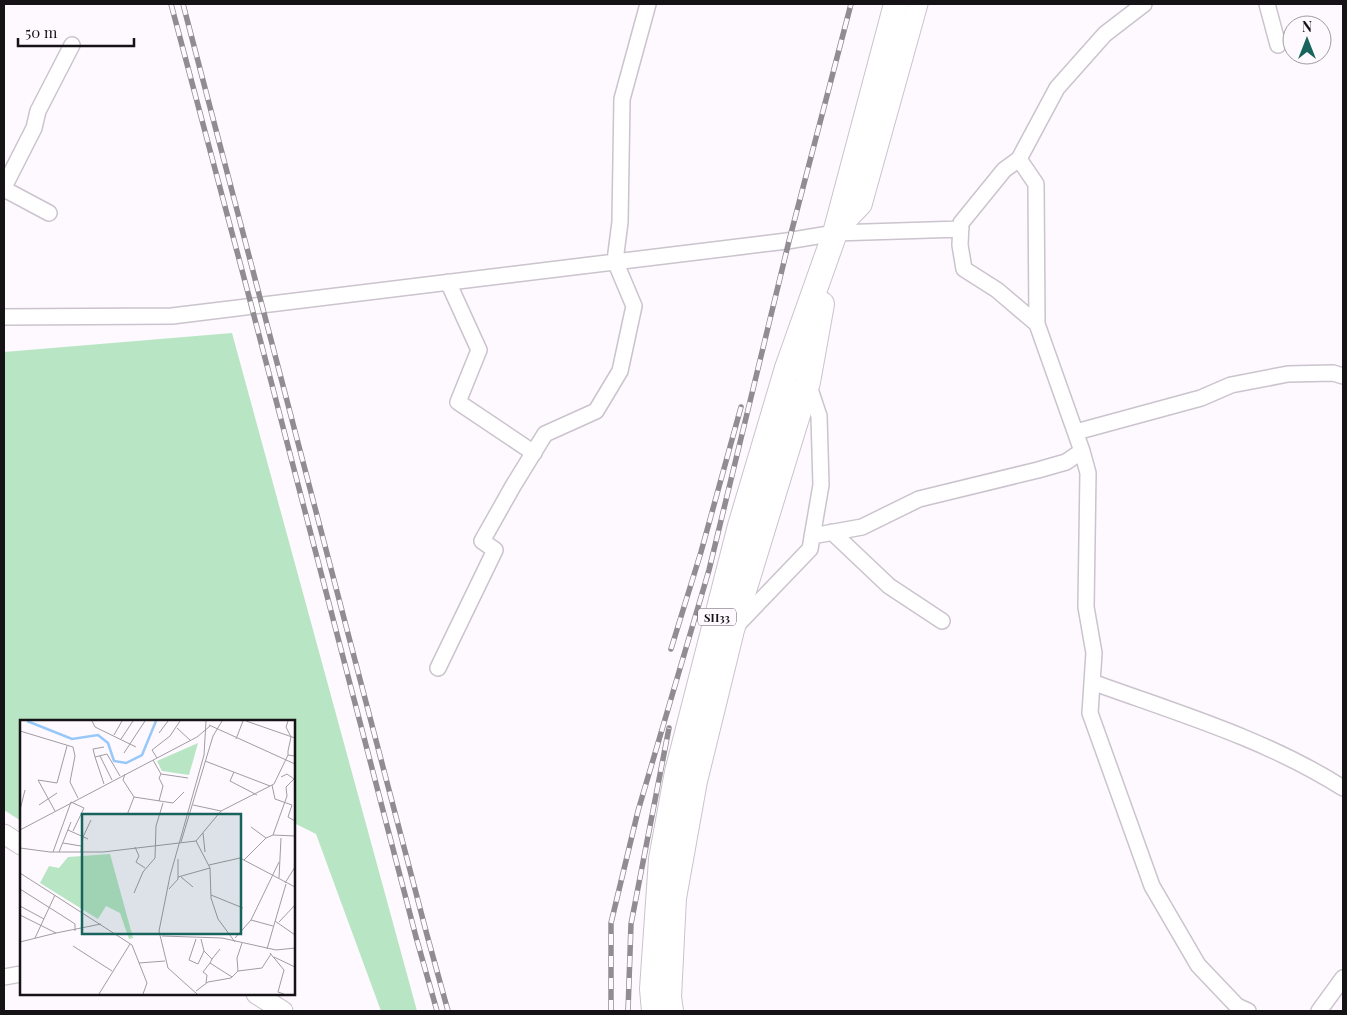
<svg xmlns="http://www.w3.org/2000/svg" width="1347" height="1015" viewBox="0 0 1347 1015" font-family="'Playfair Display',serif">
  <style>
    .green { fill: #b8e5c3 }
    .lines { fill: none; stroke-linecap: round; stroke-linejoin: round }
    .minor-casing { stroke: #cbc3cd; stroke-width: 18 }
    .tertiary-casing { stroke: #cbc3cd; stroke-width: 21 }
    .primary-casing { stroke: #cbc3cd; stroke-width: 26 }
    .minor { stroke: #fff; stroke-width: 15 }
    .tertiary { stroke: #fff; stroke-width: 19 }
    .primary { stroke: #fff; stroke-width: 24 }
    .rail-casing { stroke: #908c91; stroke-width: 5.5 }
    .rail { stroke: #fef8ff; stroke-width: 4; stroke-dasharray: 11; stroke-linecap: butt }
    .labels { text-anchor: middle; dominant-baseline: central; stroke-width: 4.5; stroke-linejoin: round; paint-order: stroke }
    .shield { fill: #fef8ff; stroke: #5c585d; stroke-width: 1 }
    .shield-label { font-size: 11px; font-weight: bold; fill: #161317 }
    .inset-river { fill: none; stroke: #96c8f9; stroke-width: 2.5 }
    .inset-road { fill: none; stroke: #a19ca2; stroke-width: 1 }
    .view { fill: #18645c; fill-opacity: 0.15; stroke: #18645c; stroke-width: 2.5 }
    .inset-edge { fill: none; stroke: #161317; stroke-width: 2.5 }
  </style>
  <rect width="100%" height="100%" fill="#fef8ff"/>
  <path class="green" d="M 232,333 L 417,1011 L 381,1011 L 316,834 L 294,823 L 294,721 L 21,721 L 21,821 L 4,810 L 4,352 Z"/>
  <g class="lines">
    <g class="minor-casing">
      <path id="minor" d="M 1144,4 L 1105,34 L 1057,88 L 1019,159 L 1004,170 L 961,223 L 960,245 L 964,269 L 997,290 L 1037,324 L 1082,451 L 1088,473 L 1086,607 L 1094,653 L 1090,713 L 1152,886 L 1198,965 L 1237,1006 L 1248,1011
        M 1267,4 L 1278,45
        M 1019,159 L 1036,184 L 1037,324
        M 4,187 L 34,128 L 38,111 L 72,45
        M 4,189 L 49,213
        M 448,282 L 479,350 L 458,402 L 534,453
        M 4,317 L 172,316 L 787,241 L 835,233 L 961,229
        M 1076,432 L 1201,398 L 1231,385 L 1288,374 L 1333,373 L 1343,376
        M 832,532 L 889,586 L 942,621
        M 812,536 L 862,527 L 919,499 L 1038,470 L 1066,462 L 1082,451
        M 737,625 L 810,549 L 821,485 L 819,416 L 808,383
        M 438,668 L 495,550 L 482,541 L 513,486 L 545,434 L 596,411 L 620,371 L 634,306 L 615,261 L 620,222 L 622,99 L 648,4
        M 1092,682 C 1177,713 1266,739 1343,788
        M 4,977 L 21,974
        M 1319,1011 L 1343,978"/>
    </g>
    <g class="tertiary-casing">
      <path id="tertiary" d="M 835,233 L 862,205 L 918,4
        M 4,834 L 21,845
        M 256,994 L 283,1011"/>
    </g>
    <g class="primary-casing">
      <path id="primary" d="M 654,1011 L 652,989 L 661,859 L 677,772 L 740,526 L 787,368 L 835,233 L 896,4
        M 671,1011 L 669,997 L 674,898 L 695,781 L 732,630 L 808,382 L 822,304"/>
    </g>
    <use href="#minor" class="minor"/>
    <use href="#tertiary" class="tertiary"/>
    <use href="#primary" class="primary"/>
    <g class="rail-casing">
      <path id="rail" d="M 171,4 L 247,289 L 416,937 L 437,1011
        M 183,4 L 427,935 L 448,1011
        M 671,649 L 701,552 L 741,407
        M 611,1011 L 611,923 L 638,811 L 709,570 L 789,241 L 851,4
        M 628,1011 L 631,924 L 669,728"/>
    </g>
    <use href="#rail" class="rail"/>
  </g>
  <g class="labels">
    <rect class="shield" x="698" y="608.5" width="38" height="17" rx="4"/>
    <g class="shield-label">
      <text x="717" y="617">SH33</text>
    </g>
  </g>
  <g transform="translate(20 720)">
    <rect width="275" height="275" fill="#fef8ff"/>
    <path d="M 178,23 L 169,55 L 142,51 L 137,41 ZM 90,134 L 113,218 L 109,219 L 100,193 L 86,186 L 78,199 L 20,163 L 29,146 L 39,148 L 48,137 Z" fill="#b8e5c3"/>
    <path class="inset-river" d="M 7,1 L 52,19 L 78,15 L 88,23 L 94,41 L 106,43 L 122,35 L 136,1"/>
    <path class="inset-road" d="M 72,1 L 75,7 L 116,27M 226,1 L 275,18M 268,1 L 266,7 L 271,17 L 268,31 L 268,35 L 275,36M 189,5 L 275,44M 157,8 L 171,21M 0,11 L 53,27 L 55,36 L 50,62 L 58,78M 139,13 L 148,1M 94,15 L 102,1M 101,19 L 113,1M 216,19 L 223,1M 104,33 L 125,1M 80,36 L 92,60M 75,37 L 73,29 L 84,27M 137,38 L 132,30 L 150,16 L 160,1M 133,40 L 141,54 L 168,58M 185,41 L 250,66M 214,52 L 210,61 L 237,75M 105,54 L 103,60 L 114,77 L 153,83 L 164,72M 261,57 L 267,54 L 274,59M 274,59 L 266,67 L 267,76 L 253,115 L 275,116M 84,64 L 75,37 L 87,34 L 100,56M 252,65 L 255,79 L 272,85 L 268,97 L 275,101M 139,81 L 143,66 L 139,58 L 141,54M 19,85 L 37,73M 173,85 L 201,91M 0,90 L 5,70M 35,91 L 18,60 L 37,63 L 47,26M 107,95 L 114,77M 231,107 L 246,118M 0,110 L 177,17 L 190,6M 48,110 L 68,119M 183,113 L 185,132M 161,122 L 193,16 L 202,1M 43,123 L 61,126M 115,127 L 119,136 L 116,142 L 125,148M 0,128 L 30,132 L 83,132 L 176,121M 33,132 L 51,82 L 64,88 L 53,111M 39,132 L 51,102M 61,132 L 63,117 L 71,100M 224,140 L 246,118 L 253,115M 189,145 L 220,138 L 275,167M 0,153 L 112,225 L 127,263 L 123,274M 158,157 L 190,148M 161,157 L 173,167M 259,158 L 261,118M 265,163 L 275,147M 0,169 L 49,200 L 55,204 L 55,211M 149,169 L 158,159 L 158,139M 114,173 L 123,152 L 135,138 L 136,106 L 143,83M 191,175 L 223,188M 0,186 L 24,199M 0,195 L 36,213 L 81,204M 231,200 L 253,206M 255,201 L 275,215M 259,202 L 275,185M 142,216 L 202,218 L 256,230 L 275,228M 15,218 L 35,175M 215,218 L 231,200 L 259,142M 176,219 L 169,240 L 178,244 L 184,231 L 181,219M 0,222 L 36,213M 215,222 L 198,199 L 191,178 L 190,148 L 176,121 L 201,91 L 254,64 L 268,35M 53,226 L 92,251M 247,229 L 266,164M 184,231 L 192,239 L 200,229M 250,233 L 264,250 L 258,272 L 264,274M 254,237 L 275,247M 192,239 L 190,243 L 212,257M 119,243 L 145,241M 218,251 L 217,238 L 222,223M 186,263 L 187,255 L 183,252 L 190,243M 176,271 L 188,262 L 211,258 L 218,251 L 242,248 L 251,234M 79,274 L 110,224M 177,274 L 148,248 L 139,211 L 150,156 L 184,35 L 186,1"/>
    <path class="view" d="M 62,94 L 221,94 L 221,214 L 62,214 Z"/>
    <rect width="275" height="275" class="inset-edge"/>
  </g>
  <rect width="1347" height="1015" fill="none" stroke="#161317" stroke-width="10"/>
  <g transform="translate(1307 40)"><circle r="24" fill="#fef8ff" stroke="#a19ca2"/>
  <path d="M0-4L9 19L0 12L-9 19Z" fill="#18645c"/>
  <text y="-8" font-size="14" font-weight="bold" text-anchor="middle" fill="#161317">N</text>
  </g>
  <path d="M18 38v8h116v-8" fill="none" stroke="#161317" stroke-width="2.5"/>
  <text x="25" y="38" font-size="15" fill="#161317" stroke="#fef8ff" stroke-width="4" paint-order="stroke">50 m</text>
</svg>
